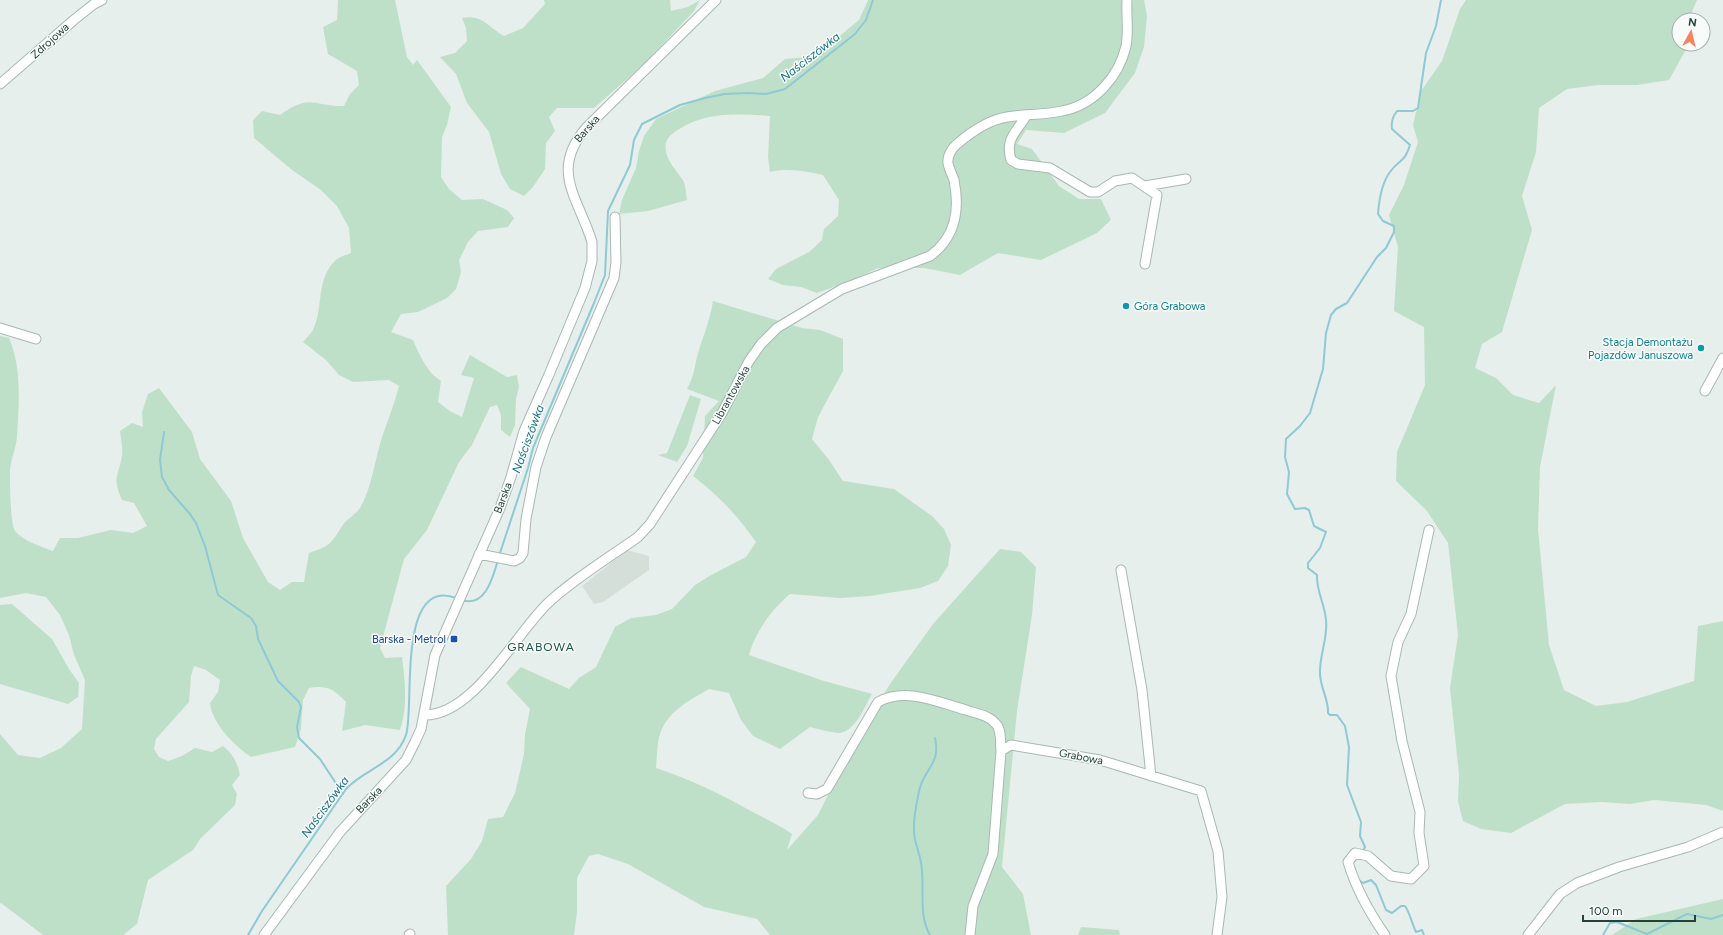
<svg xmlns="http://www.w3.org/2000/svg" width="1723" height="935" viewBox="0 0 1723 935" font-family="Figtree,sans-serif">
  <style>
    .built { fill: #d4dfda }
    .green { fill: #bfe0c8 }
    .lines { fill: none; stroke-linecap: round; stroke-linejoin: round }
    .stream { stroke: #8ec9d4; stroke-width: 2 }
    .minor-casing { stroke: #a8b8b2; stroke-width: 11 }
    .minor { stroke: #fff; stroke-width: 9 }
    .culture-dot { fill: #0f9aa8; stroke: #f7fbf9; stroke-width: 1.5 }
    .transit-dot { fill: #1a4fb4; stroke: #f7fbf9; stroke-width: 1.5 }
    .labels { text-anchor: middle; dominant-baseline: central; stroke-width: 3; stroke-linejoin: round; paint-order: stroke }
    .street-label { font-size: 11px; fill: #24423a; stroke: #f7fbf9 }
    .culture-label { font-size: 11px; fill: #0d838f; stroke: #f7fbf9; text-anchor: start }
    .transit-label { font-size: 11px; fill: #164399; stroke: #f7fbf9; text-anchor: end }
    .water-label { font-size: 12px; font-style: italic; fill: #1c6f80; stroke: #f7fbf9 }
    .neighbourhood-label { font-size: 12px; letter-spacing: 1px; fill: #1f5548; stroke: #f7fbf9 }
  </style>
  <rect width="100%" height="100%" fill="#e6efeb"/>
  <path class="built" d="M 627,550 L 649,556 L 649,570 L 603,602 L 594,604 L 582,586 Z"/>
  <path class="green" d="M 338,0 L 395,0 L 407,57 L 413,65 L 417,60 L 451,107 L 447,125 L 442,137 L 441,177 L 449,189 L 462,200 L 483,199 L 507,210 L 514,218 L 508,227 L 478,231 L 468,242 L 459,260 L 461,272 L 456,289 L 447,298 L 418,312 L 401,314 L 391,332 L 413,340 C 420,356 426,371 441,381 L 438,402 L 450,411 L 462,417 L 474,378 L 461,375 L 470,355 L 507,377 L 517,375 L 519,387 L 516,399 L 515,425 L 510,437 L 501,430 L 501,415 L 497,405 L 490,407 L 472,445 L 459,462 L 427,530 L 404,559 L 380,648 L 385,658 L 402,657 C 405,681 408,707 400,730 L 365,725 L 342,731 L 346,702 C 333,689 328,685 309,688 L 303,700 L 301,729 L 295,747 L 251,757 C 235,746 212,724 210,703 L 218,692 L 220,680 L 206,670 L 194,666 L 191,676 L 189,702 L 156,739 L 154,749 L 159,757 L 168,761 L 182,756 L 195,748 L 212,752 L 223,746 C 233,754 237,762 240,775 L 232,785 L 237,794 L 235,805 L 200,839 L 193,850 L 148,880 L 137,924 L 123,935 L 43,935 L 1,903 L 0,904 L 0,734 L 18,755 L 40,758 L 61,748 L 82,729 L 85,680 L 74,655 L 69,635 L 60,615 L 46,597 L 26,593 L 0,598 L 0,336 L 9,338 C 22,368 19,404 17,437 C 16,448 11,459 10,470 C 10,481 10,523 15,531 C 23,541 42,547 53,551 L 60,538 L 78,538 L 111,530 L 133,533 L 147,526 L 134,503 L 122,500 C 112,477 118,478 122,456 C 123,449 121,439 120,431 L 132,423 L 143,427 L 142,412 L 148,394 L 159,388 L 192,432 L 200,459 L 231,501 L 243,538 L 268,582 L 280,590 L 292,582 L 304,582 L 309,553 C 332,545 330,544 343,525 C 347,519 355,515 360,508 C 371,489 374,465 380,444 C 386,424 394,406 399,386 L 389,380 L 353,382 L 339,375 L 326,360 L 303,342 C 306,338 311,334 313,330 C 324,307 315,278 337,259 C 341,256 347,255 351,253 L 349,228 L 337,206 L 321,190 L 292,170 L 254,138 L 253,120 L 262,111 L 280,115 C 311,93 311,106 344,106 L 350,94 L 359,85 L 357,71 L 328,54 L 323,27 L 337,20 Z
    M 544,0 L 670,0 L 671,11 L 688,7 L 700,0 L 694,11 L 643,65 L 594,108 L 557,108 L 549,117 L 555,131 L 546,143 L 545,169 L 533,187 L 524,196 L 510,189 L 501,174 L 489,132 L 467,103 L 456,74 L 440,57 L 455,53 L 467,41 L 466,28 L 462,18 C 482,14 488,27 504,36 L 523,28 L 545,4 Z
    M 868,0 L 1144,0 L 1147,16 L 1144,47 L 1135,73 L 1105,113 L 1064,133 L 1026,130 L 1017,144 L 1032,149 L 1059,186 L 1079,199 L 1101,199 L 1111,220 L 1097,233 L 1041,260 L 998,253 L 960,275 L 924,268 L 878,268 L 853,280 L 817,293 L 801,287 L 783,285 L 768,279 L 776,269 L 809,252 L 822,240 L 824,229 L 838,216 L 839,200 L 823,175 C 805,171 788,168 770,172 L 768,157 L 770,116 C 739,114 709,111 681,128 C 674,132 668,136 666,143 C 663,158 676,169 682,179 C 686,184 686,194 687,200 L 648,211 L 619,214 L 622,200 L 636,168 L 639,151 L 644,136 L 656,119 L 715,91 L 763,78 L 785,59 L 807,57 L 823,50 L 859,20 Z
    M 1466,0 L 1697,0 L 1691,14 L 1692,20 L 1679,20 L 1679,44 L 1689,44 L 1669,80 L 1637,85 L 1598,85 L 1567,89 L 1539,108 L 1536,152 L 1522,196 L 1532,230 L 1502,332 L 1482,344 L 1475,368 L 1496,378 L 1513,395 L 1539,403 L 1556,385 L 1540,467 L 1538,529 L 1549,645 L 1564,690 L 1596,706 L 1627,702 L 1694,681 L 1698,626 L 1723,621 L 1723,811 L 1706,805 L 1654,800 L 1630,804 L 1602,802 L 1565,804 L 1511,833 L 1481,829 L 1463,821 L 1458,801 L 1459,775 L 1450,688 L 1458,635 L 1448,543 L 1427,511 L 1396,481 L 1397,452 L 1425,385 L 1424,327 L 1394,311 L 1398,247 L 1389,215 L 1404,185 L 1418,142 L 1413,125 L 1421,91 L 1442,61 L 1460,9 Z
    M 713,301 L 802,328 L 820,330 L 843,339 L 843,371 L 818,417 L 812,439 L 829,460 L 843,481 L 894,489 L 932,516 L 944,529 L 951,545 L 948,566 L 938,581 L 920,588 L 870,596 L 840,598 L 790,594 C 772,609 755,632 749,655 L 824,681 L 872,694 C 865,706 855,733 838,733 C 829,732 819,729 810,727 L 780,749 L 753,736 L 741,720 L 729,693 L 709,689 C 688,701 666,712 659,737 C 657,746 657,758 656,768 C 691,780 717,792 749,810 C 764,818 778,824 792,834 L 787,850 L 818,815 L 855,741 L 890,684 L 933,624 L 1000,549 L 1021,552 L 1036,567 L 1032,615 L 1017,711 L 1002,867 L 1023,894 L 1031,935 L 770,935 L 757,919 L 704,907 L 628,864 L 598,854 L 589,856 L 577,878 L 577,912 L 574,935 L 448,935 L 446,886 L 471,859 L 482,841 L 488,819 L 503,817 L 515,793 L 524,754 L 525,734 L 530,709 L 506,683 L 521,667 L 569,689 L 579,678 L 596,667 L 615,627 L 631,618 L 656,615 L 672,609 L 695,585 L 713,574 L 746,557 L 756,542 C 737,515 719,496 693,476 L 703,458 L 705,416 L 719,401 L 687,389 C 695,374 694,368 698,353 C 704,334 710,320 713,301 Z
    M 690,395 L 701,399 L 687,446 L 677,462 L 658,455 L 667,453 Z
    M 12,604 L 52,639 L 69,669 L 79,683 L 78,697 L 68,704 L 0,684 L 0,605 Z
    M 1723,899 L 1723,935 L 1612,935 L 1636,919 Z
    M 1081,927 L 1119,930 L 1120,935 L 1078,935 Z"/>
  <g class="lines">
    <path class="stream" d="M 164,432 L 160,460 L 162,477 L 169,490 L 190,514 L 196,523 L 205,546 L 218,595 L 251,618 L 256,626 L 258,639 L 278,681 L 299,702 L 301,707 L 297,727 L 299,738 L 320,759 L 343,794
      M 499,556 L 528,468 L 533,448 L 594,303 L 605,275 L 608,211 L 630,165 L 634,140 L 642,124 L 680,105 L 705,98 L 725,94 L 749,93 L 766,94 L 785,89 L 855,34 L 866,20 L 873,0
      M 462,600 C 486,608 493,576 498,560
      M 1363,851 L 1365,847 L 1360,836 L 1361,822 L 1347,785 L 1349,747 L 1345,726 L 1337,715 L 1330,715 L 1328,713 C 1329,699 1319,686 1320,671 C 1320,654 1328,637 1326,620 C 1325,604 1316,591 1317,575 L 1308,568 L 1308,563 L 1320,548 L 1326,532 L 1314,526 L 1309,510 L 1305,508 L 1295,509 L 1287,494 L 1289,472 L 1285,457 L 1286,439 L 1300,426 L 1310,413 L 1323,369 L 1326,333 L 1331,315 L 1336,309 L 1347,303 L 1377,257 L 1386,248 L 1394,232 L 1394,226 L 1383,221 L 1378,214 C 1379,200 1381,184 1390,172 C 1399,159 1404,164 1410,145 L 1392,129 C 1391,122 1393,116 1397,111 L 1413,111 L 1418,108 L 1426,53 L 1436,26 L 1441,0
      M 1359,880 L 1363,883 L 1371,880 L 1376,885 L 1386,910 L 1392,913 L 1401,906 L 1405,906 C 1410,913 1412,924 1416,932 L 1422,930 L 1424,935
      M 248,935 L 262,911 L 346,789 C 364,769 396,764 406,735 C 415,708 396,576 456,598
      M 930,935 C 919,917 924,893 922,872 C 922,861 918,851 915,840 C 912,824 916,807 919,791 C 924,768 941,765 935,738
      M 1603,935 L 1610,923 L 1617,922 L 1647,934 L 1687,914 L 1711,919 L 1723,915"/>
    <g class="minor-casing">
      <path id="minor" d="M 0,84 L 75,19 L 94,4 L 102,0
        M 1026,116 C 1016,133 1005,138 1011,160 L 1018,164 L 1050,168 L 1090,192 L 1098,192 L 1115,181 L 1132,178 L 1157,195 L 1145,264
        M 1145,186 L 1186,179
        M 0,328 L 36,339
        M 1705,391 L 1723,358
        M 479,554 L 514,561 L 520,558 L 523,553 L 526,519 L 536,467 L 546,437 L 614,278 L 616,262 L 615,217
        M 1121,570 L 1142,690 L 1151,776
        M 424,715 C 473,716 515,635 547,604 C 572,580 610,557 638,537 L 650,524 L 722,413 L 749,361 L 761,344 L 777,328 L 842,289 L 930,256 C 956,237 960,210 954,180 C 952,174 949,169 948,163 C 947,156 952,148 957,144 C 971,132 988,120 1007,117 C 1025,114 1044,115 1062,111 C 1094,105 1119,77 1126,46 C 1129,31 1126,15 1127,0
        M 808,793 L 817,794 L 827,789 L 878,702 C 906,687 938,702 966,710 C 977,714 989,715 996,724 C 1002,730 1000,743 1001,751
        M 264,935 L 340,832 L 406,760 L 415,742 L 421,729 L 435,655 L 500,508 L 511,477 L 524,431 L 548,377 L 585,288 L 592,261 L 592,242 C 578,197 549,170 587,127 L 716,0
        M 409,935 L 410,934
        M 970,935 L 973,906 L 993,854 L 1001,751 L 1011,745 L 1100,760 L 1201,791 L 1218,851 L 1222,897 L 1217,935
        M 1385,935 C 1369,912 1356,889 1348,862 L 1355,853 L 1368,856 L 1391,876 L 1411,879 L 1424,866 L 1419,833 L 1420,812 L 1402,741 L 1391,676 L 1398,642 L 1411,614 L 1429,530
        M 1528,935 L 1560,894 L 1577,883 L 1619,867 L 1688,847 L 1723,832"/>
    </g>
    <use href="#minor" class="minor"/>
  </g>
  <g class="culture-dot">
    <circle cx="1126" cy="306" r="4"/>
    <circle cx="1701" cy="348" r="4"/>
  </g>
  <rect class="transit-dot" x="450" y="635" width="8" height="8" rx="2"/>
  <g class="labels">
    <g class="street-label">
      <text transform="translate(50 41) rotate(-42)">Zdrojowa</text>
      <text transform="translate(587 129) rotate(-49)">Barska</text>
      <text transform="translate(731 395) rotate(-61)">Librantowska</text>
      <text transform="translate(503 498) rotate(-69)">Barska</text>
      <text transform="translate(1081 757) rotate(11)">Grabowa</text>
      <text transform="translate(369 800) rotate(-46)">Barska</text>
    </g>
    <g class="culture-label">
      <text x="1134" y="306">Góra Grabowa</text>
      <text x="1693" y="342" text-anchor="end">Stacja Demontażu<tspan x="1693" dy="13">Pojazdów Januszowa</tspan></text>
    </g>
    <g class="transit-label">
      <text x="446" y="639">Barska - Metrol</text>
    </g>
    <g class="water-label">
      <text transform="translate(810 57) rotate(-38)">Naściszówka</text>
      <text transform="translate(528 439) rotate(-70)">Naściszówka</text>
      <text transform="translate(325 807) rotate(-54)">Naściszówka</text>
    </g>
    <g class="neighbourhood-label">
      <text x="541" y="647">GRABOWA</text>
    </g>
  </g>
  <g transform="translate(1691 32) rotate(8)"><circle r="19" fill="#f7fbf9" stroke="#a3b1ad"/>
  <path d="M0-3L7 15L0 10L-7 15Z" fill="#f4845f"/>
  <text y="-6" font-size="11" font-weight="bold" text-anchor="middle" fill="#24423a">N</text>
  </g>
  <path d="M1583 915v6h112v-6" fill="none" stroke="#24423a" stroke-width="2"/>
  <text x="1589" y="915" font-size="12" fill="#24423a" stroke="#f7fbf9" stroke-width="3" paint-order="stroke">100 m</text>
</svg>
